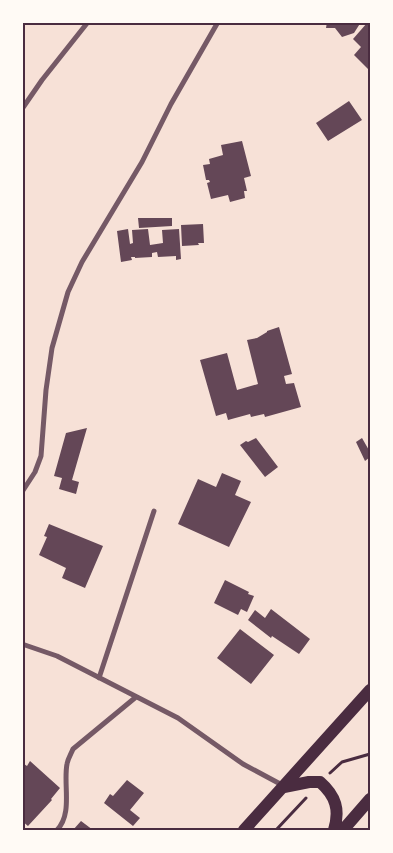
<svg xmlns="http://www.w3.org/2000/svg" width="393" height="853" viewBox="0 0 393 853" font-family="'Golos Text',sans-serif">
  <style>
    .building { fill: #644757 }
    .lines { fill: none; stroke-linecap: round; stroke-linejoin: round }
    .path { stroke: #4a2c40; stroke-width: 3 }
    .minor { stroke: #755966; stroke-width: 5 }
    .primary { stroke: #4a2c40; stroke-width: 12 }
    .neatline { fill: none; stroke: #4a2c40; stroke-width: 2 }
  </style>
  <rect width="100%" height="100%" fill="#f7e1d7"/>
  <path class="building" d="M 327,22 L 361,22 L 354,33 L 342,37 L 335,28 L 326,28 Z
    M 367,23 L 370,27 L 370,71 L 354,55 L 361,47 L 353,39 Z
    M 349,101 L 362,120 L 328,141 L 316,123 Z
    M 242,141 L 251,176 L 244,178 L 247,191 L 244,191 L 245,198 L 230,202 L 228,195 L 211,199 L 207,183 L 210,182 L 209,180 L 206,180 L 203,165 L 210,164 L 209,159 L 223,155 L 221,145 Z
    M 138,218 L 172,218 L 172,226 L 139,228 Z
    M 203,224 L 204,243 L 198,243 L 199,245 L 182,246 L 181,225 Z
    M 128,229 L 130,244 L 133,243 L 132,230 L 148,229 L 150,245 L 163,243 L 162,230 L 179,229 L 181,259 L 176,260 L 176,256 L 158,257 L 157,252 L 152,253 L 152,257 L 135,258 L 135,257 L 131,257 L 132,260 L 121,262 L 117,231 Z
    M 279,327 L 292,374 L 284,376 L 286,384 L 294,383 L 301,407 L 265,417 L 264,414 L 251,417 L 250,414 L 228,420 L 226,413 L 216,416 L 200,360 L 227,353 L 237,390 L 258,384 L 247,340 L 257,338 L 267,332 L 267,331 Z
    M 87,428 L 72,480 L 79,482 L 76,494 L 59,489 L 62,478 L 54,476 L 66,433 Z
    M 256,438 L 278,467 L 265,477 L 240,445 L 246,441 L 248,442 Z
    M 362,438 L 370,452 L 370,457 L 365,461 L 356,442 Z
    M 222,473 L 241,481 L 235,495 L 251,502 L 229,547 L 178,524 L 198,479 L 216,487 Z
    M 49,524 L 103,546 L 85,588 L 62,578 L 66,568 L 39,555 L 47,537 L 44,536 Z
    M 225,580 L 249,592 L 248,594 L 254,596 L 247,612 L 241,609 L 238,615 L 214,603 Z
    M 271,609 L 310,639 L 299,654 L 272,636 L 271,638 L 248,620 L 255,610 L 265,618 Z
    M 240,629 L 274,655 L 251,684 L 217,658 Z
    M 30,761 L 60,788 L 51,799 L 52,800 L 28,826 L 22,821 L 22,766 L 24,764 L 27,766 Z
    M 127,780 L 144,793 L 130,810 L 140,818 L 133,826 L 104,803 L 110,794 L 113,796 Z
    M 81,821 L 93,830 L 73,830 Z"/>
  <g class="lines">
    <path class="path" d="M 330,773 L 342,762 L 370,754
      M 276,830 L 306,798"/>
    <path class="minor" d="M 22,109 L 42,80 L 88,22
      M 22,492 L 35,472 L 41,456 L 46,390 L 52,348 L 68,292 L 82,262 L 142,162 L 171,104 L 218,22
      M 22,644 L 57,656 L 178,718 L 243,764 L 284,786
      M 99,678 L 154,511
      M 57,830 C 73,814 63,784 67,764 C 68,758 71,754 73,749 L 136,697"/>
    <path class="primary" d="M 284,787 L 309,782 L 320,782 C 336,796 340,810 334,830
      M 244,830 L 370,690
      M 343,830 L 370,799"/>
  </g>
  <rect width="393" height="853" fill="none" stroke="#fffaf5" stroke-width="48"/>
  <rect x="24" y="24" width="345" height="805" class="neatline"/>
</svg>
